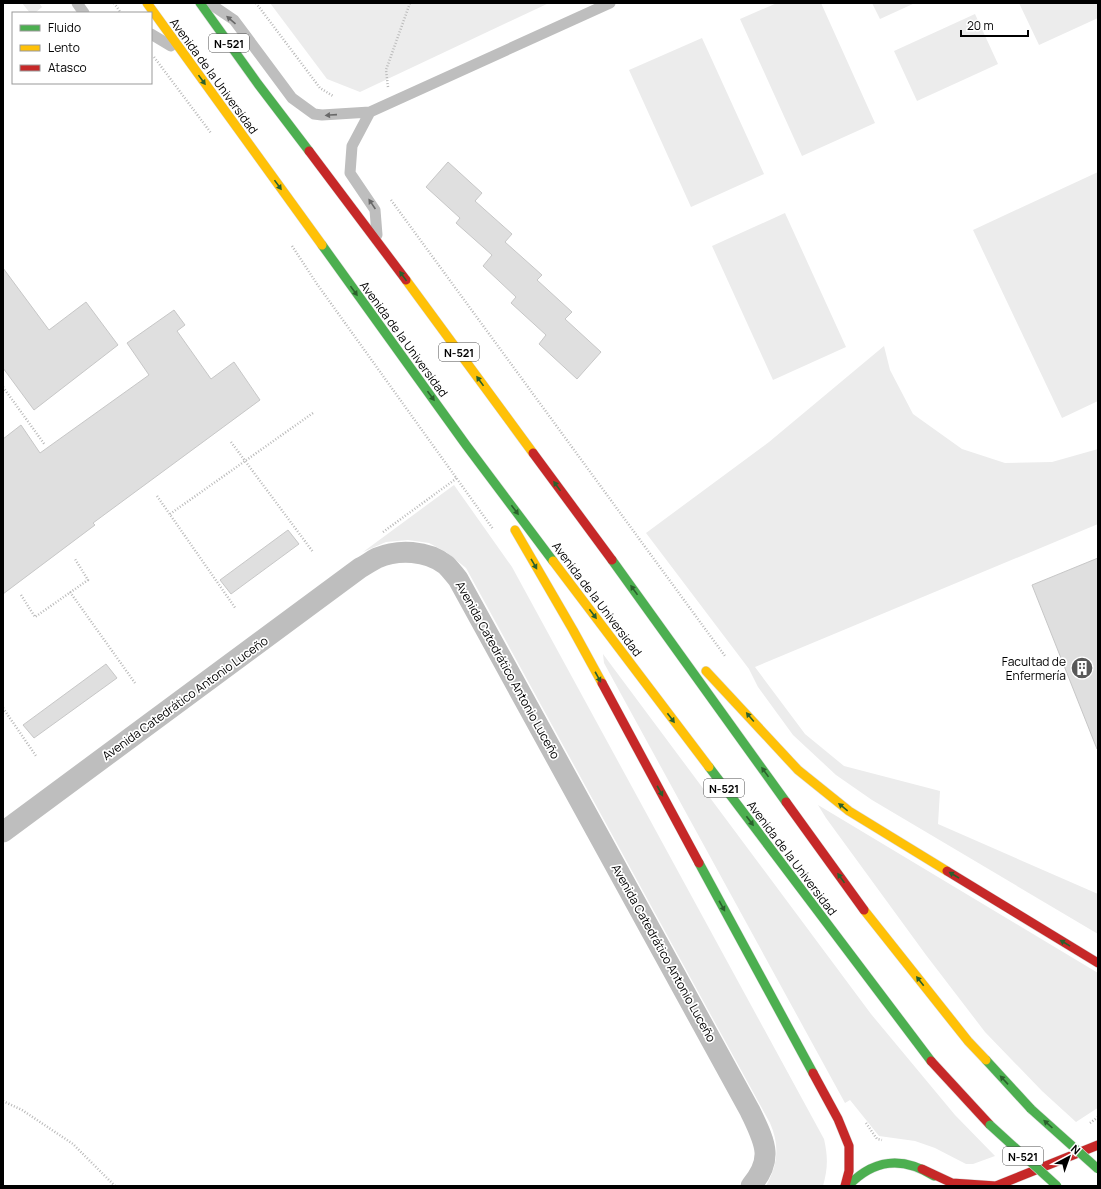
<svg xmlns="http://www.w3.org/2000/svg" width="1101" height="1189" viewBox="0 0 1101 1189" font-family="Manrope,sans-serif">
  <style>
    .green { fill: #ececec }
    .building { fill: #dfdfdf; stroke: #c7c7c7 }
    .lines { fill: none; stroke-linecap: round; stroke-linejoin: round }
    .fast-casing { stroke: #dbdbdb; stroke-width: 10 }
    .slow-casing { stroke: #dbdbdb; stroke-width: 10 }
    .jam-casing { stroke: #dbdbdb; stroke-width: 10 }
    .path { stroke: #b9b9b9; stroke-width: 2.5; stroke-dasharray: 1 2; stroke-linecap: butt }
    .lane { stroke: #bebebe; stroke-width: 11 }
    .street { stroke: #bebebe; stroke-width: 21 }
    .fast { stroke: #4caf50; stroke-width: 9 }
    .slow { stroke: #ffc107; stroke-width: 9 }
    .jam { stroke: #c62828; stroke-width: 9 }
    .fast-bridge-casing { stroke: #dbdbdb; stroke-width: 10; stroke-linecap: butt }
    .fast-bridge { stroke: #4caf50; stroke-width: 9 }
    .oneway { fill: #686868 }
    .oneway2 { fill: #2a602c }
    .labels { text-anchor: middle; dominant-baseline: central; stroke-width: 3.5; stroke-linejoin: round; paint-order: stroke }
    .shield { fill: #fff; stroke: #4c4c4c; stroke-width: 1 }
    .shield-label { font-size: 11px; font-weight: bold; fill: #000 }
    .street-label { font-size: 12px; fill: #000; stroke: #fff }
    .poi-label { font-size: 12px; fill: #000; stroke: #fff; text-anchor: end }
  </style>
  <rect width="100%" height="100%" fill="#fff"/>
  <path class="green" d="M 22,3 L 39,3 L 42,7 L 35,13 L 30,13 Z
    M 270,3 L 549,3 L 360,92 L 327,79 Z
    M 777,3 L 821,3 L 875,123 L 802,156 L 740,19 Z
    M 872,3 L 915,3 L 880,19 Z
    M 1019,3 L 1098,3 L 1098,18 L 1039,45 Z
    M 975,14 L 998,64 L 917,101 L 894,51 Z
    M 702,38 L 764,174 L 691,207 L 629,70 Z
    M 1098,172 L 1098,401 L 1062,418 L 973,230 Z
    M 785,213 L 846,347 L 773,380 L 712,246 Z
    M 884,346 L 890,370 L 913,414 L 962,449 L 1005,463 L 1052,462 L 1098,449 L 1098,524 L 755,667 L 805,734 L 844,766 L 940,791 L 938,824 L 1098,894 L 1098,934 L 872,800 L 836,775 L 793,735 L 758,687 L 749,669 L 646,533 L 769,442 Z
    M 454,485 L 512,567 L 824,1139 C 828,1157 828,1168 823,1186 L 766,1186 C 778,1164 780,1146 770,1123 L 466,568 L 446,552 L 429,543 L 408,540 L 386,542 L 363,552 Z
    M 603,654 L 871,1014 L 955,1115 L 995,1156 L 973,1164 L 966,1164 L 935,1148 L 915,1141 L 879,1136 L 850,1100 L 845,1103 L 604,663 Z
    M 818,805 L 1098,973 L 1098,1108 L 1096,1109 L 1076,1122 L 1042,1091 L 985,1032 L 926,955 L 826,818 Z"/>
  <path class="building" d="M 448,162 L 482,193 L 475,201 L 512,234 L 505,242 L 542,275 L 537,280 L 572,312 L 565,319 L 601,352 L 577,379 L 539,344 L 546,335 L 511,303 L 516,297 L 483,266 L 492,255 L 456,223 L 460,218 L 426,187 Z
    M 3,268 L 49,330 L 86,302 L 118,345 L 34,410 L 3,368 Z
    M 174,310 L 185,325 L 177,331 L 211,379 L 234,362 L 260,400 L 93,523 L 95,525 L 3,594 L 3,439 L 21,425 L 40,453 L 149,375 L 127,343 Z
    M 288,530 L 299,544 L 231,594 L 220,580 Z
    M 1098,558 L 1098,749 L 1097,749 L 1032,585 Z
    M 106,664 L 117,678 L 34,738 L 23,725 Z"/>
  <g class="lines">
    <g class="fast-casing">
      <path id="fast" d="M 200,3 L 258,84 L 309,151
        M 322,245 L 466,445 L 553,561
        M 612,560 L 786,802
        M 709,767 L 931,1061
        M 699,863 L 813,1073
        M 986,1060 L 1031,1109
        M 848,1186 C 874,1159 902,1156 934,1176"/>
    </g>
    <g class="slow-casing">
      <path id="slow" d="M 147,3 L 322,245
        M 406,280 L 533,453
        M 515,530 L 573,630 L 602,683
        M 553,561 L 709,767
        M 706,671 L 798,770 L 849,811 L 947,871
        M 864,910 L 968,1041 L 986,1060"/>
    </g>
    <g class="jam-casing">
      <path id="jam" d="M 309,151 L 406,280
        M 533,453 L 612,560
        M 602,683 L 699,863
        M 786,802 L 864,910
        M 947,871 L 1098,963
        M 931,1061 L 990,1125
        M 813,1073 L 838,1119 L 849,1146 L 849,1171 L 845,1186
        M 922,1169 L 952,1183 L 996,1186 L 1098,1145"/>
    </g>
    <path class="path" d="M 114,3 L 121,13
      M 256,3 L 320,88 L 333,96
      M 154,57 L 211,133
      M 388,87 L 386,70 L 410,3
      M 391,200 L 725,656
      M 292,246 L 317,284 L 493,529
      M 3,387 L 45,445
      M 231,442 L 313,552
      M 157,496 L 236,609
      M 170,514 L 313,413
      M 383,532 L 457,478
      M 70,592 L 135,683
      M 21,595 L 35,617 L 88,580 L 75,559
      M 3,708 L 36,756
      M 3,1101 L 22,1110 L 73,1144 L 115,1186
      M 866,1123 L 877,1139 L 882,1140
      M 1090,1123 L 1098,1117"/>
    <path class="lane" d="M 77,3 L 84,13
      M 209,3 L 234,20 L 292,98 L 314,114 L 322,115 L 370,112 L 610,3
      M 151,34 L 171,46
      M 370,112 L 352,146 L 350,173 L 375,210 L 377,235"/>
    <path class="street" d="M 3,832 L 360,568 C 366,565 371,561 377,558 C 398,549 427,550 446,565 C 450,569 454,574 458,579 L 750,1111 C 764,1141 775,1158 751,1186"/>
    <use href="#fast" class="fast"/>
    <use href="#slow" class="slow"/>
    <use href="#jam" class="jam"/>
    <g class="fast-bridge-casing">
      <path id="fast-bridge" d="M 1031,1109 L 1098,1169
        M 990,1125 L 1057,1186"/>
    </g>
    <use href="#fast-bridge" class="fast-bridge"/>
  </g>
  <defs><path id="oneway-solid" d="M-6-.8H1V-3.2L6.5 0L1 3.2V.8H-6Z"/></defs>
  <g class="oneway">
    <use href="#oneway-solid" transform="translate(231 20) rotate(-139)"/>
    <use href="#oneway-solid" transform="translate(331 115) rotate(176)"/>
    <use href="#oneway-solid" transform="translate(372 204) rotate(-124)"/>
  </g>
  <g class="oneway2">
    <use href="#oneway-solid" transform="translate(202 80) rotate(54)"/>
    <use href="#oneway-solid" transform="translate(278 185) rotate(54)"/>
    <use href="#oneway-solid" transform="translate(403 276) rotate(-126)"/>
    <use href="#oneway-solid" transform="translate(354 291) rotate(54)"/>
    <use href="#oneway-solid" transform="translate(480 381) rotate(-126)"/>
    <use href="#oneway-solid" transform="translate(431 396) rotate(54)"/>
    <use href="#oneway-solid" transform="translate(557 486) rotate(-126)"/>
    <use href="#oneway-solid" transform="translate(515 510) rotate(53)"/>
    <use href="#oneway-solid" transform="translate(534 564) rotate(60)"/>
    <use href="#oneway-solid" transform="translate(634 590) rotate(-126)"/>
    <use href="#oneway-solid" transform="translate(593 614) rotate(53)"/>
    <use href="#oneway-solid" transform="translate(598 677) rotate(61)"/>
    <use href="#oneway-solid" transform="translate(750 717) rotate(-130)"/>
    <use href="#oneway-solid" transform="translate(671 718) rotate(53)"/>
    <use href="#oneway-solid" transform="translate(765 772) rotate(-126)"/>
    <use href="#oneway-solid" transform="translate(660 791) rotate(61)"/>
    <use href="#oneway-solid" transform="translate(843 807) rotate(-141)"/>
    <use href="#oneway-solid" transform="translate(750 821) rotate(53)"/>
    <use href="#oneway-solid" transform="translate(954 875) rotate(-149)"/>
    <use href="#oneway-solid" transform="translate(841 878) rotate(-126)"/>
    <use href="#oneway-solid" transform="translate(722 906) rotate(61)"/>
    <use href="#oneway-solid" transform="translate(1065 943) rotate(-149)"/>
    <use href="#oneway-solid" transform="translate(920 981) rotate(-128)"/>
    <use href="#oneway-solid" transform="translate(1004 1080) rotate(-133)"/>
    <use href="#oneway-solid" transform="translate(1048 1124) rotate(-138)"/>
  </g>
  <defs>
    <g id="building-disc" transform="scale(1.15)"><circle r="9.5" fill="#595959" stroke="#fff"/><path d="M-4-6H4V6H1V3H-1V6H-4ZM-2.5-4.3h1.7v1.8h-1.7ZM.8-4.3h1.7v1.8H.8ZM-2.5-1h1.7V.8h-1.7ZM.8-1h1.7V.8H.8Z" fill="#fff"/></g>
  </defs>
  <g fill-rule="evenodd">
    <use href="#building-disc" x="1082" y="668"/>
  </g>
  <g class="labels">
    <g class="shield">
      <rect x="209" y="34" width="40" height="18" rx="3"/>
      <rect x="439" y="343" width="40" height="18" rx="3"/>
      <rect x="704" y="779" width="40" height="18" rx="3"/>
      <rect x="1003" y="1147" width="40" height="18" rx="3"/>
    </g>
    <g class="shield-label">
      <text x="229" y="43">N-521</text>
      <text x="459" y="352">N-521</text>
      <text x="724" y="788">N-521</text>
      <text x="1023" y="1156">N-521</text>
    </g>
    <g class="street-label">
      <text transform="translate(214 76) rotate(54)">Avenida de la Universidad</text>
      <text transform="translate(404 339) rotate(54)">Avenida de la Universidad</text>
      <text transform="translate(597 599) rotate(53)">Avenida de la Universidad</text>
      <text transform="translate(508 670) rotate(61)">Avenida Catedrático Antonio Luceño</text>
      <text transform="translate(185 698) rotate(-36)">Avenida Catedrático Antonio Luceño</text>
      <text transform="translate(792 858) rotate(53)">Avenida de la Universidad</text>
      <text transform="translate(664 953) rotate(61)">Avenida Catedrático Antonio Luceño</text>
    </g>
    <g class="poi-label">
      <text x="1066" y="661">Facultad de<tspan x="1066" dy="14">Enfermería</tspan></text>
    </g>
  </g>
  <rect width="1101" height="1189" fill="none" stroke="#000000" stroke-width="8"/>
  <rect x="12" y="12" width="140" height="72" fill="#ffffff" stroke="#999999"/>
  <rect x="20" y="25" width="20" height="6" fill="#4caf50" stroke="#999999"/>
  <text x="48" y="32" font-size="12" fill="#000000">Fluido</text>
  <rect x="20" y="45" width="20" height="6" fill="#ffc107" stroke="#999999"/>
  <text x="48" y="52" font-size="12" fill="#000000">Lento</text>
  <rect x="20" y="65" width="20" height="6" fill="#c62828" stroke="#999999"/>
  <text x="48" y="72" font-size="12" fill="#000000">Atasco</text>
  <g transform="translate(1069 1157) rotate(41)" stroke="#ffffff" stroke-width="3" paint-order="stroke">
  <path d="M0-3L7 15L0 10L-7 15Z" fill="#000000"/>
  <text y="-6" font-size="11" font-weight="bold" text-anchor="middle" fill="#000000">N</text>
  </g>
  <path d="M961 30v6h67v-6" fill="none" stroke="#000000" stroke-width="2"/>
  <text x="967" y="30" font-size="12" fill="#000000" stroke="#ffffff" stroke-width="3" paint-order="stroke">20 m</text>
</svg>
